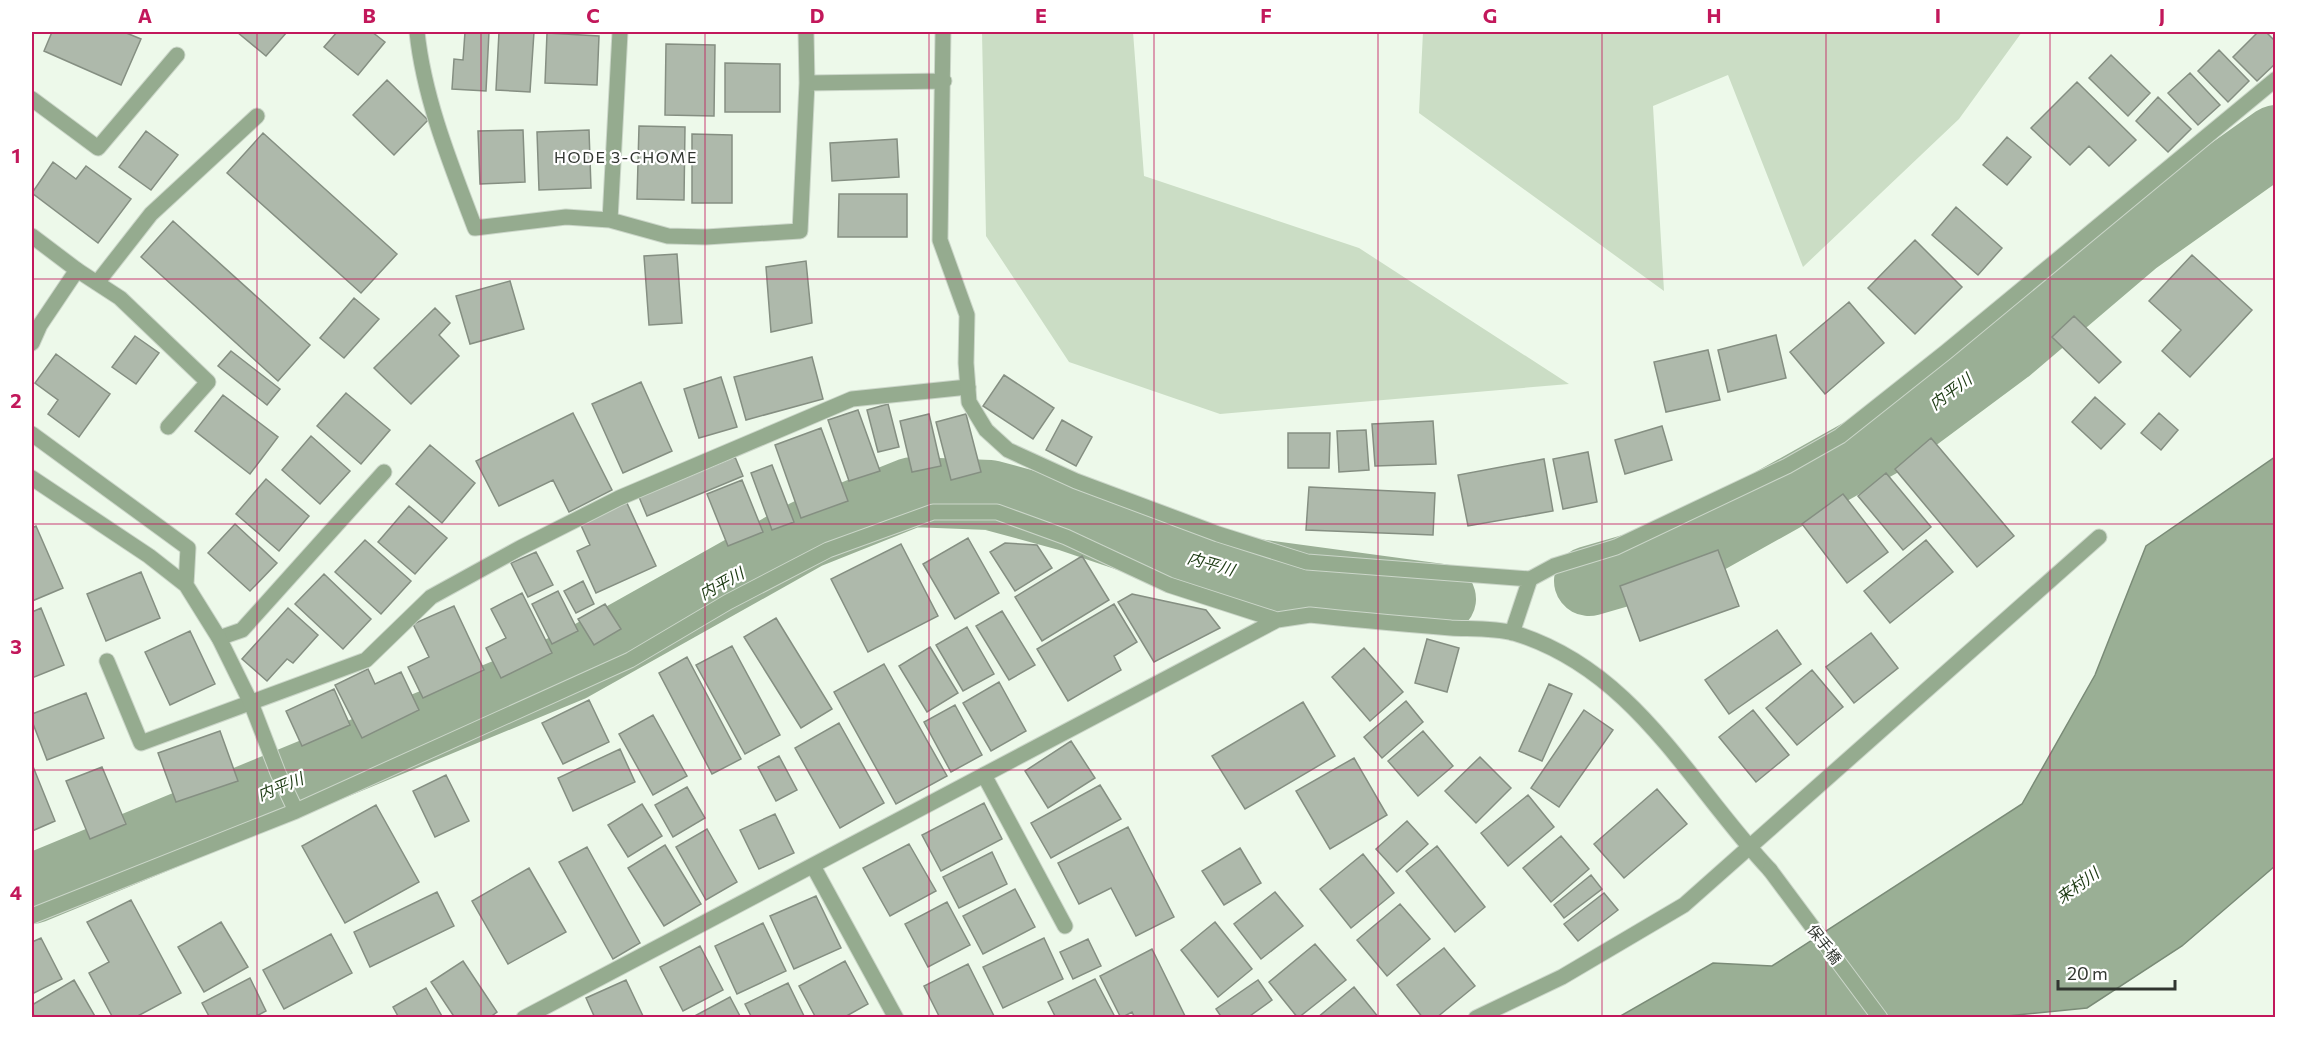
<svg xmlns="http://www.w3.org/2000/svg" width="2307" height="1049" viewBox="0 0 2307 1049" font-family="Commissioner,'Noto Sans JP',sans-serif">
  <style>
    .green { fill: #cbddc5 }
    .water { fill: #9aaf95; stroke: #7a8b77; stroke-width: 1.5 }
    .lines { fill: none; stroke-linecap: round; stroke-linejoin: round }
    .river { stroke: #9aaf95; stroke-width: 70 }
    .building { fill: #aeb9ab; stroke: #858f82; stroke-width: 1.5 }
    .service-casing { stroke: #cbd6c9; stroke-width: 17 }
    .minor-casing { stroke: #cbd6c9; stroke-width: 17 }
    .tertiary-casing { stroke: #cbd6c9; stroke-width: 17 }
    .service { stroke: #95ab8f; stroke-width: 15 }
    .minor { stroke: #95ab8f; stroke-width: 15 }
    .tertiary { stroke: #95ab8f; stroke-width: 15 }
    .grid { fill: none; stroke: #c2185b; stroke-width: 1.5; stroke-opacity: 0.55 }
    .labels { text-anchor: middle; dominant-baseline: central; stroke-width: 4.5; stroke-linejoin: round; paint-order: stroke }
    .street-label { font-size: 15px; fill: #313630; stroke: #fff }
    .neighbourhood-label { font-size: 16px; letter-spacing: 1.5px; fill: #313630; stroke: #fff }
    .water-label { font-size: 16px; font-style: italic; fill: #1c3a12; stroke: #fff }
    .neatline { fill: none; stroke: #c2185b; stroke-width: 2 }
    .grid-label { font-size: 20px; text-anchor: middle; font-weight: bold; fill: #c2185b }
  </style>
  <rect width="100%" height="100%" fill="#edf9ea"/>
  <path class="green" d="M 982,32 L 1133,32 L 1144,176 L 1359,248 L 1569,384 L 1220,414 L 1069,362 L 986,236 Z
    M 1423,32 L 2022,32 L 1959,119 L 1803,267 L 1728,75 L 1653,106 L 1664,291 L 1419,113 Z"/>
  <path class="water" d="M 2275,116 L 2275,165 L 2229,193 L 2157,230 L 2045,310 L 2033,295 L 2121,235 L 2168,209 Z
    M 2275,457 L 2275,866 L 2182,946 L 2087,1008 L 1987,1018 L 1617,1018 L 1713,963 L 1772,966 L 2022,804 L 2095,675 L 2146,546 Z"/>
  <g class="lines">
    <path class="river" d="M 1589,581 L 1679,555 L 1886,439 L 2007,349 L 2134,241 L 2276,140
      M 32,889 L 570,667 L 807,534 L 912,492 L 990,495 L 1071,517 L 1227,570 L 1441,599"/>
  </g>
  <path class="building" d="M 52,32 L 124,32 L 141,39 L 121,85 L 44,51 Z
    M 237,32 L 287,32 L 266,56 Z
    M 337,32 L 372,32 L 385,42 L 358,75 L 324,47 Z
    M 465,32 L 489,32 L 486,91 L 452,89 L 454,59 L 463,60 Z
    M 499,32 L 534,32 L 530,92 L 496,90 Z
    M 2258,32 L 2266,32 L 2276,42 L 2276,63 L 2257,81 L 2233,57 Z
    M 547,33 L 599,36 L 597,85 L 545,83 Z
    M 666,44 L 715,45 L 714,116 L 665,115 Z
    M 2219,50 L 2249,81 L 2228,102 L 2198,71 Z
    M 2111,55 L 2150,93 L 2128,116 L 2089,78 Z
    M 725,63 L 780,64 L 780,112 L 725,112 Z
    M 2190,73 L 2220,105 L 2198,125 L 2168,93 Z
    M 387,80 L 428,120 L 394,155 L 353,115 Z
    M 2077,82 L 2136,140 L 2109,166 L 2089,146 L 2070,165 L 2031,128 Z
    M 2158,97 L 2191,129 L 2168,152 L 2136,121 Z
    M 639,126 L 685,127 L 684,200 L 637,199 Z
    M 523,130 L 525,182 L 480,184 L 478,131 Z
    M 589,130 L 591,188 L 539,190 L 537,132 Z
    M 146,131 L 178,155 L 151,190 L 119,167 Z
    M 263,133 L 397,254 L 361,293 L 227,173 Z
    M 692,134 L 732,135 L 732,203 L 692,203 Z
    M 2007,137 L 2031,157 L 2007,185 L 1983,165 Z
    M 897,139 L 899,177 L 832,181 L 830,143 Z
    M 53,162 L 76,179 L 86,166 L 131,199 L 98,243 L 32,193 Z
    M 839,194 L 907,194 L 907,237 L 838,237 Z
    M 1956,207 L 2002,248 L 1978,275 L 1932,235 Z
    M 173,221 L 310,345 L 278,381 L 141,257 Z
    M 1915,240 L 1962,287 L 1915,334 L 1868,288 Z
    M 677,254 L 682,323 L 649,325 L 644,256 Z
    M 2192,255 L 2252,310 L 2190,377 L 2162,351 L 2181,330 L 2149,301 Z
    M 806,261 L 812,323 L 771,332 L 766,267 Z
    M 510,281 L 524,329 L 470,344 L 456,296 Z
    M 354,298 L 379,319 L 344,358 L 320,338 Z
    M 1849,302 L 1884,343 L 1825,394 L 1790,352 Z
    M 435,308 L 450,323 L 439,335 L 459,356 L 411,404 L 374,368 Z
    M 2074,316 L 2121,362 L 2099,383 L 2052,337 Z
    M 1776,335 L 1786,378 L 1728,392 L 1718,350 Z
    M 135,336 L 159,353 L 136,384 L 112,367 Z
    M 1708,350 L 1720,400 L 1666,412 L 1654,362 Z
    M 231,351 L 280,389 L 267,405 L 218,366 Z
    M 56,354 L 110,394 L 79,437 L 48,414 L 58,400 L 35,383 Z
    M 812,357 L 823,399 L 746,420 L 734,377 Z
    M 1004,375 L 1054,408 L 1033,439 L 983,406 Z
    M 721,377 L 737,427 L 699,438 L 684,389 Z
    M 641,382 L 672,451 L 623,473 L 592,404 Z
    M 346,393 L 390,430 L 361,464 L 317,426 Z
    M 223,395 L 278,437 L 250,474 L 195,431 Z
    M 2095,397 L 2125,424 L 2101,449 L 2072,422 Z
    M 888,404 L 899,447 L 878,452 L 867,410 Z
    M 858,410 L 880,471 L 849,481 L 828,420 Z
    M 573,413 L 612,490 L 569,512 L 553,480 L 499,506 L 476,461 Z
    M 2159,413 L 2178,430 L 2161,450 L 2141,433 Z
    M 929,414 L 941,466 L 912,472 L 900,421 Z
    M 966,414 L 981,472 L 951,480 L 936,422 Z
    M 1062,420 L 1092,437 L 1076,466 L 1046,450 Z
    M 1433,421 L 1436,464 L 1375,466 L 1372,424 Z
    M 1662,426 L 1672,460 L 1625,474 L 1615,440 Z
    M 821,428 L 848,501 L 801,518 L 775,445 Z
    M 1366,430 L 1369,470 L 1339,472 L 1337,431 Z
    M 1288,433 L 1330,433 L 1329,468 L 1288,468 Z
    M 311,436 L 350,471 L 320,504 L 282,470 Z
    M 1931,438 L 2014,536 L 1977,567 L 1895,469 Z
    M 430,445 L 475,483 L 442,523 L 396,484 Z
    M 1588,452 L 1597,502 L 1563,509 L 1553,459 Z
    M 735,457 L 743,476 L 647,516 L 639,497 Z
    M 1544,459 L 1553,511 L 1468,526 L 1458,475 Z
    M 772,465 L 794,522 L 772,530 L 751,473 Z
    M 1886,473 L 1931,527 L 1903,550 L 1858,496 Z
    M 266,479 L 309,516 L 279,551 L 236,514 Z
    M 742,480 L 763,532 L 728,546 L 707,494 Z
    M 1309,487 L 1435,493 L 1433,535 L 1306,530 Z
    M 1843,494 L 1888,552 L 1847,583 L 1802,524 Z
    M 626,501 L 656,566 L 596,593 L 577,551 L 590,545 L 580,523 Z
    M 409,506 L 447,538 L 415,574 L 378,542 Z
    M 235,524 L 277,563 L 250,591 L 208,553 Z
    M 36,526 L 63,588 L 32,601 L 32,528 Z
    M 968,538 L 999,593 L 955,619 L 923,564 Z
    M 365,540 L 411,581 L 381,614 L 335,572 Z
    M 1926,540 L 1953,572 L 1890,623 L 1864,591 Z
    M 1005,543 L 1037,545 L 1052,568 L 1015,591 L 990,552 Z
    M 901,544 L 938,616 L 868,652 L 831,579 Z
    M 1718,550 L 1739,606 L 1640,641 L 1620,586 Z
    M 536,552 L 553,585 L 528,597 L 511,563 Z
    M 1082,556 L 1109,600 L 1042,641 L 1015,597 Z
    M 141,572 L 160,618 L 106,641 L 87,594 Z
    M 324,574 L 371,619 L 343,649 L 295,604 Z
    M 583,581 L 594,604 L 576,613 L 564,591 Z
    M 558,591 L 578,631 L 552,644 L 532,604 Z
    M 522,593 L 552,653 L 501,678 L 486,648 L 506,638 L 491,609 Z
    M 1132,594 L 1206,610 L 1220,628 L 1154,662 L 1118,602 Z
    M 605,604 L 621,629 L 594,645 L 578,619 Z
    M 1114,604 L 1137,642 L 1114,656 L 1121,670 L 1068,701 L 1037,649 Z
    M 454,606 L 484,670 L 423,698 L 408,667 L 429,657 L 413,624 Z
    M 41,608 L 64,665 L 32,678 L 32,612 Z
    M 288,608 L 318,635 L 293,663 L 287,659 L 267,681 L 242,659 Z
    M 1002,611 L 1035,665 L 1009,680 L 976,626 Z
    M 776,618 L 832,709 L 801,728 L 744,637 Z
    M 967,627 L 994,674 L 963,691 L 936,645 Z
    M 1777,630 L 1801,664 L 1729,714 L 1705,680 Z
    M 190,631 L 215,684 L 170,705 L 145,652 Z
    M 1871,633 L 1898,668 L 1854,703 L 1826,667 Z
    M 1427,639 L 1459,648 L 1447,692 L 1415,683 Z
    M 732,646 L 780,735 L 745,754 L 696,665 Z
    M 930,647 L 958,693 L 927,712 L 899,666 Z
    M 1364,648 L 1403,692 L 1370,721 L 1332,677 Z
    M 687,657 L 741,759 L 712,774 L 659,673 Z
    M 884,664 L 947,776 L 896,804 L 834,692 Z
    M 368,669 L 375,684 L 401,672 L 419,710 L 362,738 L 335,685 Z
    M 1812,670 L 1843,707 L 1797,745 L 1766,708 Z
    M 999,682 L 1026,731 L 991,751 L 963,703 Z
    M 1549,684 L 1572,694 L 1542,761 L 1519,751 Z
    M 334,689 L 350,725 L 302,746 L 286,711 Z
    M 86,693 L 104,738 L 47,760 L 32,721 L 32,714 Z
    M 589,700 L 609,742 L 563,764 L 542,723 Z
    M 1406,701 L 1423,722 L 1382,758 L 1364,737 Z
    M 1303,702 L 1335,756 L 1245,809 L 1212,756 Z
    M 955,705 L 982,755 L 951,772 L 924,722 Z
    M 1584,710 L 1613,730 L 1559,807 L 1531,788 Z
    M 1753,710 L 1789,755 L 1756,782 L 1719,737 Z
    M 653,715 L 687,776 L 653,795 L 619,734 Z
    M 839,723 L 884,803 L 840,828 L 795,748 Z
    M 220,731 L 238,781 L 176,802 L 158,753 Z
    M 1423,731 L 1453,766 L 1418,796 L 1388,761 Z
    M 1071,741 L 1095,778 L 1048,808 L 1025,771 Z
    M 620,749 L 635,782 L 573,811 L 558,778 Z
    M 779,756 L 797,790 L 776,801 L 758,767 Z
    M 1480,757 L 1511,788 L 1476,823 L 1445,791 Z
    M 1354,758 L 1387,815 L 1330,849 L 1296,791 Z
    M 32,764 L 55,821 L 32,831 Z
    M 102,767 L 126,824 L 90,839 L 66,781 Z
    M 446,775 L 469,821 L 435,837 L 413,791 Z
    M 1100,785 L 1121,819 L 1051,858 L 1031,823 Z
    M 687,787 L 705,818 L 673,837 L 655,805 Z
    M 1657,789 L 1687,824 L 1624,878 L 1594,844 Z
    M 1528,795 L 1554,827 L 1508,866 L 1481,833 Z
    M 984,803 L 1002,839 L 941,871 L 922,835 Z
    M 642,804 L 662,836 L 628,857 L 608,825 Z
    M 376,805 L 419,882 L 345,923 L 302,846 Z
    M 775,814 L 794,853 L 759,869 L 740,830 Z
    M 1407,821 L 1428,844 L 1397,872 L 1376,849 Z
    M 1128,827 L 1174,917 L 1136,936 L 1111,888 L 1079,904 L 1058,863 Z
    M 707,829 L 737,882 L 706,900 L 676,847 Z
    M 1561,836 L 1589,869 L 1551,902 L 1523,868 Z
    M 909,844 L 936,891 L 890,916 L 863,868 Z
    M 665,845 L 701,904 L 664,926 L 628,868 Z
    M 1437,846 L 1485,907 L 1455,932 L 1406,871 Z
    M 587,847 L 640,943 L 613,959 L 559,862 Z
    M 1240,848 L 1261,883 L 1224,905 L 1202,871 Z
    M 992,852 L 1007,884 L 959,908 L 943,877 Z
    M 1363,854 L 1394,893 L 1351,928 L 1320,889 Z
    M 529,868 L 566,932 L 508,964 L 472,901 Z
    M 1591,875 L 1602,889 L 1564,918 L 1554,905 Z
    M 1015,889 L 1035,927 L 983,954 L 963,916 Z
    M 437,892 L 454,926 L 370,967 L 354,932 Z
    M 1275,892 L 1303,926 L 1261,959 L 1234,924 Z
    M 1604,893 L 1618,910 L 1578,941 L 1564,924 Z
    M 816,896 L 841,948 L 794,969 L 770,916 Z
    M 131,900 L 181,993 L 134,1018 L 113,1018 L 89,973 L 109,962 L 87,922 Z
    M 947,902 L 970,945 L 928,967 L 905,924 Z
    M 1400,904 L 1430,939 L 1387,976 L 1357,940 Z
    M 221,922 L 248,967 L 204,992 L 178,947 Z
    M 1215,922 L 1252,969 L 1218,997 L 1181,950 Z
    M 763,923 L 786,971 L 737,994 L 715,946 Z
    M 331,934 L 352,973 L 284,1009 L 263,970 Z
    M 41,938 L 62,979 L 32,994 L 32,942 Z
    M 1044,938 L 1063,979 L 1003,1008 L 983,967 Z
    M 1088,939 L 1101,966 L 1073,979 L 1060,952 Z
    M 1315,944 L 1346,980 L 1298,1018 L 1269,982 Z
    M 700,946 L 723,990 L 683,1011 L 660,967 Z
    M 1444,948 L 1475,986 L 1436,1018 L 1423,1018 L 1397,985 Z
    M 1152,949 L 1186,1018 L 1135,1018 L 1132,1012 L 1121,1018 L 1100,976 Z
    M 463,961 L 497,1012 L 489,1018 L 455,1018 L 431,982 Z
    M 845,961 L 868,1004 L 843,1018 L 816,1018 L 799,986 Z
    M 968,964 L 995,1018 L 940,1018 L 924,986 Z
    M 250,978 L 266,1011 L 253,1018 L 210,1018 L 202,1003 Z
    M 1095,979 L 1115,1017 L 1056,1018 L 1048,1002 Z
    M 74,980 L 96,1018 L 35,1018 L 32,1011 L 32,1005 Z
    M 626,980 L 643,1016 L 595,1018 L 586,998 Z
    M 1258,980 L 1272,1000 L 1247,1018 L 1222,1018 L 1216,1009 Z
    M 788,983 L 805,1018 L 752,1018 L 745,1004 Z
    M 1354,987 L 1379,1018 L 1317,1018 Z
    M 426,988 L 443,1018 L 399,1018 L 393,1007 Z
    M 730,997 L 741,1018 L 691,1018 Z"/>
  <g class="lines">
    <g class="service-casing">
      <path id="service" d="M 77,270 L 120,298 L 208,382 L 168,427
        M 97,283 L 151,214 L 257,116
        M 219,638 L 242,630 L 384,472
        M 107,661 L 141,743 L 366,660 L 431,597 L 520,548 L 619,498 L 852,399 L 968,387
        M 984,775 L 1065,926
        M 813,866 L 896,1018"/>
    </g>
    <g class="minor-casing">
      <path id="minor" d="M 417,32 C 424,99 451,165 475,228 L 566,217 L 610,220 L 668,236 L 706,237 L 800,231 L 807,83 L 944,81
        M 806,32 L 807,83
        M 943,32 L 940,240 L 967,315 L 966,363 L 969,402 L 986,430 L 1008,450 L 1076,481 L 1218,534 L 1307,562 L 1530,579
        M 32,99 L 98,148 L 177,55
        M 610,220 L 620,32
        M 32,236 L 77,270 L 40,325 L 32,343
        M 32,434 L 188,548 L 186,585
        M 32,478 L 149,556 L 186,585 L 219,638 L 251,703 L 278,773 L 296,811
        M 1512,633 L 1530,579 L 1554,566 L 1616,547 L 1787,466 L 1840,436 L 1946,352 L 2276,79
        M 32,916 L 296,811 L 630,660 L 728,602 L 828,550 L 933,512 L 997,512 L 1066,537 L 1169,585 L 1277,620
        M 524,1018 L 1277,620 L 1310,615 C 1357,620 1404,624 1451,628 C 1471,629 1495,628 1514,633 C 1635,670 1689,784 1770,870
        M 1476,1018 L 1562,977 L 1684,905 L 2099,537"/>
    </g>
    <g class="tertiary-casing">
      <path id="tertiary" d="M 1770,870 L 1880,1018"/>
    </g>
    <use href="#service" class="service"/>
    <use href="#minor" class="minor"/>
    <use href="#tertiary" class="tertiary"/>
  </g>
  <path class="grid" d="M 257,32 L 257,1018M 481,32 L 481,1018M 705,32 L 705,1018M 929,32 L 929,1018M 1154,32 L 1154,1018M 1378,32 L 1378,1018M 1602,32 L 1602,1018M 1826,32 L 1826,1018M 2050,32 L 2050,1018M 32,279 L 2276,279M 32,524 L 2276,524M 32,770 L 2276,770"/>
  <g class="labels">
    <g class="street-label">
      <text transform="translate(1825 944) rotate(53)">保手橋</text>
    </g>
    <g class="neighbourhood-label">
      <text x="626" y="156">HODE 3-CHOME</text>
    </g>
    <g class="water-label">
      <text transform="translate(1950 391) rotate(-37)">内平川</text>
      <text transform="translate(1211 563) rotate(16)">内平川</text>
      <text transform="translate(721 583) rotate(-29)">内平川</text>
      <text transform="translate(280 786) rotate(-22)">内平川</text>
      <text transform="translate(2077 885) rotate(-36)">来村川</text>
    </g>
  </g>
  <rect width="2307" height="1049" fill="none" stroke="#ffffff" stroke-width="66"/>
  <path d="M2058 980v9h117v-9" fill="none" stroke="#313630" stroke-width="3"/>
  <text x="2067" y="980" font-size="18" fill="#313630" stroke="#ffffff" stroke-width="4.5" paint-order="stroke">20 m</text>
  <rect x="33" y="33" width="2241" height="983" class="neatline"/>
  <g class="grid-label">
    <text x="145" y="23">A</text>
    <text x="369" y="23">B</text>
    <text x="593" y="23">C</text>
    <text x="817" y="23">D</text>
    <text x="1041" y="23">E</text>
    <text x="1266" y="23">F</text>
    <text x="1490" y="23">G</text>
    <text x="1714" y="23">H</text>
    <text x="1938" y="23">I</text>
    <text x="2162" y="23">J</text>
    <text x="16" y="163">1</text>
    <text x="16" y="408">2</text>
    <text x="16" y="654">3</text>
    <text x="16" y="900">4</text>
  </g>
</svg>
